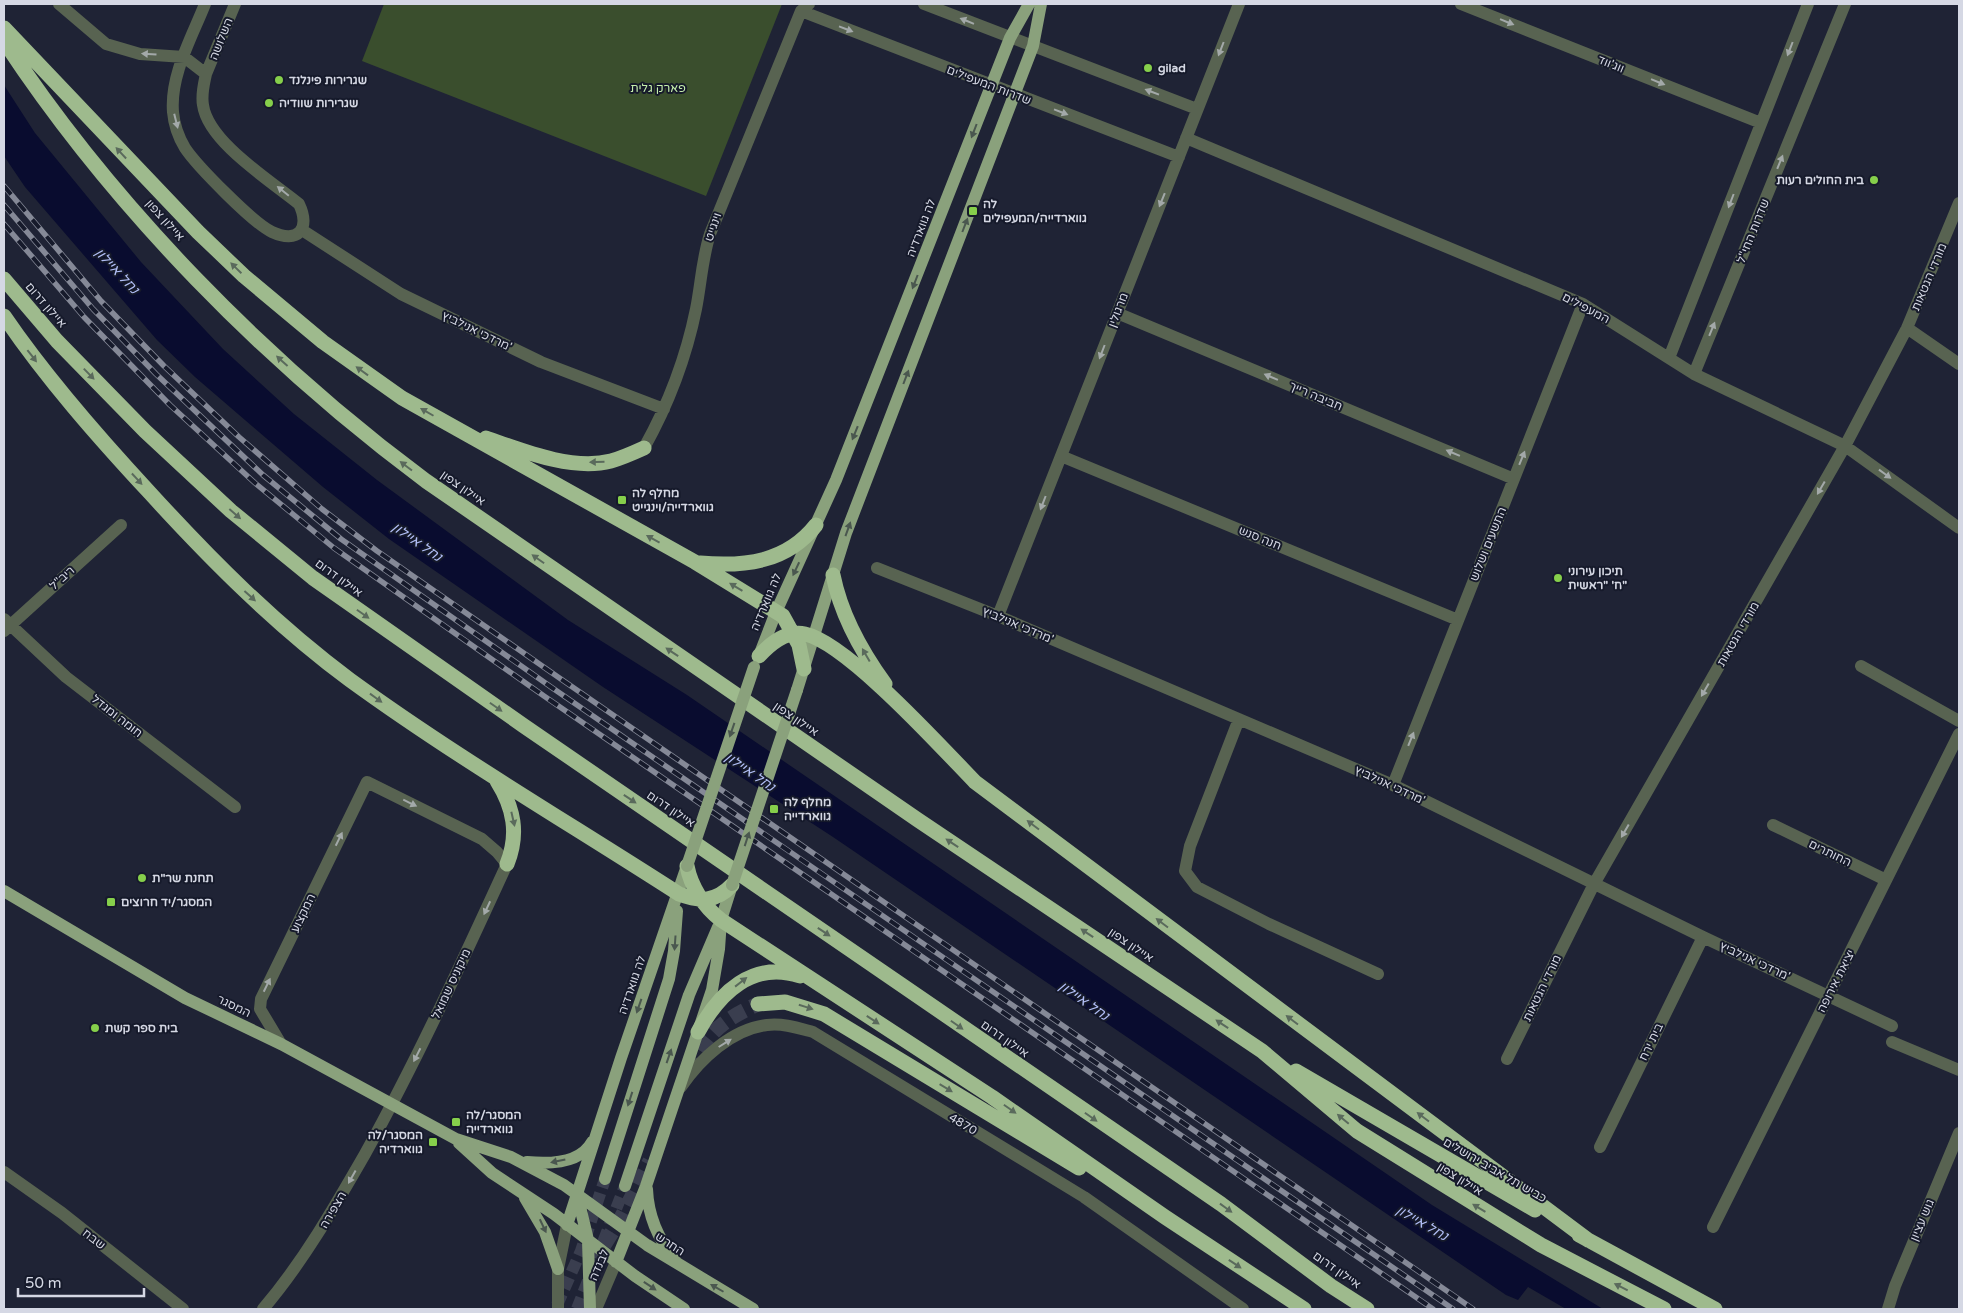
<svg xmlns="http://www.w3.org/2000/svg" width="1963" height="1313" viewBox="0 0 1963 1313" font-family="'Varela Round','Noto Sans Hebrew',sans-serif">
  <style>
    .green { fill: #3a4e2d }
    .water { fill: #090c2f }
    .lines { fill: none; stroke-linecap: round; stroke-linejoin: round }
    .major-tunnel { stroke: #3a3e4f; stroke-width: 12; stroke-dasharray: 12 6; stroke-linecap: butt }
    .highway-tunnel { stroke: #3a3e4f; stroke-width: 15; stroke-dasharray: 15 8; stroke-linecap: butt }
    .minor { stroke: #586351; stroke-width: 12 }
    .major { stroke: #8aa17c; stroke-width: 12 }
    .highway { stroke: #9eba8d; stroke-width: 15 }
    .rail-casing { stroke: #858997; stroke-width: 5.5 }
    .rail { stroke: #161a2b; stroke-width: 4; stroke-dasharray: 11; stroke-linecap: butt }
    .major-bridge { stroke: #8aa17c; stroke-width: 12 }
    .oneway { fill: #a3a9a9 }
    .oneway2 { fill: #4a574f }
    .oneway3 { fill: #5a6a5c }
    .poi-dot { fill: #86cf4b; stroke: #161a2b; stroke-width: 2 }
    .labels { text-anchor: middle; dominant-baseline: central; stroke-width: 4; stroke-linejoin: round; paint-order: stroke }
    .street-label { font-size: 12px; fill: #d5d8e4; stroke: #161a2b }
    .poi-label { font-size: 12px; font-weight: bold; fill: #d5d8e4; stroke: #161a2b; text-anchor: start }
    .park-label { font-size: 12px; fill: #c7f1ad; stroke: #161a2b }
    .water-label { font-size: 14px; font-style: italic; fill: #b1bef5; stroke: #161a2b }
  </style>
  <rect width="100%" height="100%" fill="#1f2335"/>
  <path class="green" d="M 384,4 L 782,4 L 706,196 L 362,61 Z"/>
  <path class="water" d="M 4,85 L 35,133 L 141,262 L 223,349 L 294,414 L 377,480 L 568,620 L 687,695 L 1432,1205 L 1603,1309 L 1566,1309 L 1528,1287 L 1518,1300 L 1506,1295 L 833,837 L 603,687 L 389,539 L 323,487 L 195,377 L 157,340 L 25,187 L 4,156 Z"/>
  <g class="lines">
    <path class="major-tunnel" d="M 557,1305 L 581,1251 L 605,1179
      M 577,1309 L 625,1186"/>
    <path class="highway-tunnel" d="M 689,1071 C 705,1035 722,1020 758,1004
      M 604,1245 L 621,1218 L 650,1161"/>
    <path class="minor" d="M 59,4 L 106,44 L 140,54 L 184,57 L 206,74 C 204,84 201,94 203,105 C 208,142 271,181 299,204 C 311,229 298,244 272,232 C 253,223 197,166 185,148 C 179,138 174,124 173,112 C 170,75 192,37 205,4
      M 924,4 L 1197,109
      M 1461,4 L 1761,123
      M 801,11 L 1179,157
      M 206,74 L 235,4
      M 1186,138 L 1583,304 L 1694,374 L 1845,446 L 1959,528
      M 302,230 L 401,294 L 541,362 L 664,409
      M 1117,313 L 1514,479
      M 1907,328 L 1959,364
      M 1669,358 L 1808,4
      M 1694,374 L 1845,4
      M 644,448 C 668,405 686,358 696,309 C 701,284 702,259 710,234 L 801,11 L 809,4
      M 1061,456 L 1458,620
      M 877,568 L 998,616 L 1393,785 L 1703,937 L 1892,1026
      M 998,616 L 1239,4
      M 4,619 L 66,677 L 235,807
      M 4,631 L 121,525
      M 1861,666 L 1959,721
      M 1239,719 L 1190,846 L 1185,871 L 1197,887 L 1269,924 L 1378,974
      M 1393,785 L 1583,304
      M 1773,825 L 1886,880
      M 1892,1042 L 1959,1070
      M 1507,1059 L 1594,884 L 1845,446 L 1907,328 L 1959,203
      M 681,1087 C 700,1059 732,1029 767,1025 C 783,1023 798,1028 813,1032 L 1084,1197 L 1243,1309
      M 1600,1147 L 1703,937
      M 4,1172 L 62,1213 L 183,1309
      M 1713,1227 L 1959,734
      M 263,1309 C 303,1262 334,1208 365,1154 C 417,1060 462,962 507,864 L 497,852 L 482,839 L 367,782 L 261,999 L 260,1009 L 281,1044
      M 558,1309 L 558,1269 L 567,1225
      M 596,1309 L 616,1262
      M 1888,1309 L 1895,1286 L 1959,1133"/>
    <path class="major" d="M 759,656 L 776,612 L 836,480 L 1010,38 L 1029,4
      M 797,690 L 846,533 L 1033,46 L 1041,4
      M 4,891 L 185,998 L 281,1044 L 456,1139 L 511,1157 L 564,1185 L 647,1245 L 753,1309
      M 459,1143 L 492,1173 L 554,1214 L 635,1276 L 684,1309
      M 527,1162 C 548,1164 580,1164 592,1142
      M 605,1179 L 669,979 L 674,951 L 677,911
      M 625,1186 L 689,995 L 718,927
      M 647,1189 C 648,1216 658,1239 675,1260
      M 577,1194 L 588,1240 L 590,1309
      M 525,1198 L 545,1232 L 558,1269
      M 567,1225 L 621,1058 L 687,866
      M 616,1262 L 646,1186 L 712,990 L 719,949 L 721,920 L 732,885"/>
    <path class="highway" d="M 4,28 L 198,232 L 244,276 L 323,342 L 402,398 L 695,562 L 783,616 L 799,645 L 804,669
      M 4,41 C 114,208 266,362 426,481 L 918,820 L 1262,1051 L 1357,1131 L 1541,1245 L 1664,1309
      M 4,279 L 57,341 L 145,431 L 231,511 L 313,578 L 524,726 L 1221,1204 L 1331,1286 L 1367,1309
      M 4,316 C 47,379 98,437 150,493 C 212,561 276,625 350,680 C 456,757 569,823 679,894 C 700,902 716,902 732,885
      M 486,438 C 523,451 572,471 611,461 C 622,458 633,453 644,448
      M 700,563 C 745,567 787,562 816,525
      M 833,575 C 841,615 861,651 885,684
      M 759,656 C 770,644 787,630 805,634 C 847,643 942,748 975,782 L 1588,1240
      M 497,781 C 514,808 519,834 507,864
      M 687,866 C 691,887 704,907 721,920 L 992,1097 L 1165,1217 L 1304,1309
      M 758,1004 L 785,1002 L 824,1014 L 1079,1168
      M 698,1032 C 719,993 753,960 800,976
      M 1296,1071 L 1535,1210
      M 1579,1235 L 1715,1309"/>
    <g class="rail-casing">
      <path id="rail" d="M 4,186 L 101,301 L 164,366 L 239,437 L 322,509 L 377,551 L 558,677 L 1473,1309
        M 4,205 L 93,309 L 156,374 L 263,475 L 341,539 L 551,687 L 1453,1309
        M 4,224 L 84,317 L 170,405 L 255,483 L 334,548 L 544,696 L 1433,1309"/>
    </g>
    <use href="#rail" class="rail"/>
    <path class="major-bridge" d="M 687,866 L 754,667
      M 732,885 L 797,690"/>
  </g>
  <defs><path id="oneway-solid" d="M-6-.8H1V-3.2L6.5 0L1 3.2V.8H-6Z" transform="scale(1.25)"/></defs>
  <g class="oneway">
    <use href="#oneway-solid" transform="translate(967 21) rotate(-158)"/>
    <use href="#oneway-solid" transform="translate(1507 22) rotate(22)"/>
    <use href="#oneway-solid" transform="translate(846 29) rotate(21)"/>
    <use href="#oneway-solid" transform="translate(1221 49) rotate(111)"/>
    <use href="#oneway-solid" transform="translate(1790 49) rotate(111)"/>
    <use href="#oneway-solid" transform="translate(149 54) rotate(-176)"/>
    <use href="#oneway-solid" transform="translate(1658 82) rotate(22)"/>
    <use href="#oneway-solid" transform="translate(1152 92) rotate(-159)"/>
    <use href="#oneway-solid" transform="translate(1061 112) rotate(21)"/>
    <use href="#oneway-solid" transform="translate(176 121) rotate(76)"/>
    <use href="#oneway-solid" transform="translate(1780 162) rotate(-68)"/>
    <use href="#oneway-solid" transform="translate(283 191) rotate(-141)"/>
    <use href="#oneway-solid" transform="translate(1162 200) rotate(112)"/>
    <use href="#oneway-solid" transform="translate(1731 201) rotate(111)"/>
    <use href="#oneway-solid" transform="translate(1712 329) rotate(-68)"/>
    <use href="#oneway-solid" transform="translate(1102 352) rotate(111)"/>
    <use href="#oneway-solid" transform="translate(1271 377) rotate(-157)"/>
    <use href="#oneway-solid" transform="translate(1453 453) rotate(-157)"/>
    <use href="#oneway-solid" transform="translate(1522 458) rotate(-68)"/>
    <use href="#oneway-solid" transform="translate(1885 474) rotate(36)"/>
    <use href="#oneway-solid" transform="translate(1821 488) rotate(120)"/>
    <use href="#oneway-solid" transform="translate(1043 503) rotate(111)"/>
    <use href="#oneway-solid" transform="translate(1705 690) rotate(120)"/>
    <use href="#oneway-solid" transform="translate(1411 739) rotate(-68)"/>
    <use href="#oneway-solid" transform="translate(410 803) rotate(26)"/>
    <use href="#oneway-solid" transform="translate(1625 831) rotate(120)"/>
    <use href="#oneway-solid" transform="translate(339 839) rotate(-64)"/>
    <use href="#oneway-solid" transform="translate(487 908) rotate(115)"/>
    <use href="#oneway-solid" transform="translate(267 985) rotate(-64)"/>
    <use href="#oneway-solid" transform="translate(725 1043) rotate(-32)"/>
    <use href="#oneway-solid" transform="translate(417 1055) rotate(117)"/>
    <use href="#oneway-solid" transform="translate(352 1177) rotate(119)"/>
  </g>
  <g class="oneway2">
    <use href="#oneway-solid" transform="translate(974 131) rotate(111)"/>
    <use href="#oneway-solid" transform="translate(965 225) rotate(-69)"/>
    <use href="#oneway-solid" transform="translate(915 282) rotate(111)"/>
    <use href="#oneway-solid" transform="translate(906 377) rotate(-69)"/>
    <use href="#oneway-solid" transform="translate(855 433) rotate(112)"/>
    <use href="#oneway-solid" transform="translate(848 529) rotate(-70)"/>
    <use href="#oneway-solid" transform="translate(796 569) rotate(115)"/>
    <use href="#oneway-solid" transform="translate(732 730) rotate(109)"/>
    <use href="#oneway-solid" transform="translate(747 839) rotate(-72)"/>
    <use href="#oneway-solid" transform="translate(675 943) rotate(94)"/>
    <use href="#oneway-solid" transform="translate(639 1006) rotate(109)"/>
    <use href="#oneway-solid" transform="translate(669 1056) rotate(-71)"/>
    <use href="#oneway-solid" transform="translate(630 1099) rotate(108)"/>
    <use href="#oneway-solid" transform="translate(558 1161) rotate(168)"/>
    <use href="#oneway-solid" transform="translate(543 1226) rotate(65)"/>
    <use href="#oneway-solid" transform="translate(650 1286) rotate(34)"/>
    <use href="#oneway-solid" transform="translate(717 1288) rotate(-150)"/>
  </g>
  <g class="oneway3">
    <use href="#oneway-solid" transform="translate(121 153) rotate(-133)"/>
    <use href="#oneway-solid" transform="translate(236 268) rotate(-136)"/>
    <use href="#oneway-solid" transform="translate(32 356) rotate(52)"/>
    <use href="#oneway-solid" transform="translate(282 361) rotate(-138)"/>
    <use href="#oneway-solid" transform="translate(362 371) rotate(-144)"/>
    <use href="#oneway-solid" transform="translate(89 374) rotate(46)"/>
    <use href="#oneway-solid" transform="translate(427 412) rotate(-150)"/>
    <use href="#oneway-solid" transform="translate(597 462) rotate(179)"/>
    <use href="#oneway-solid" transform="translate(406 466) rotate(-143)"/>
    <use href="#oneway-solid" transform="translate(137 479) rotate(47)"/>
    <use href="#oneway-solid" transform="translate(235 514) rotate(41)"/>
    <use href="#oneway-solid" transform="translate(653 539) rotate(-151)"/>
    <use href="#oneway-solid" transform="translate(538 559) rotate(-145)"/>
    <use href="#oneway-solid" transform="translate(736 587) rotate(-149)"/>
    <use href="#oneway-solid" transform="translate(250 596) rotate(42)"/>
    <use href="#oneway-solid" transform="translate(363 614) rotate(35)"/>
    <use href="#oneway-solid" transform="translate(672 652) rotate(-146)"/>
    <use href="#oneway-solid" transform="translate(866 655) rotate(-120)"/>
    <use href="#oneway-solid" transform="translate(376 698) rotate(36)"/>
    <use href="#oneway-solid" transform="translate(496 707) rotate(35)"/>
    <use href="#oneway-solid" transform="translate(630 799) rotate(34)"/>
    <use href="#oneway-solid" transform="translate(513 819) rotate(77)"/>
    <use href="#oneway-solid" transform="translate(1033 825) rotate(-143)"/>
    <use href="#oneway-solid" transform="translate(952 843) rotate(-146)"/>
    <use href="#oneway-solid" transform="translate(1162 923) rotate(-143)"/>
    <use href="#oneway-solid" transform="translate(824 932) rotate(34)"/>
    <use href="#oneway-solid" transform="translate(1087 933) rotate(-146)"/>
    <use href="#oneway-solid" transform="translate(741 982) rotate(-38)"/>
    <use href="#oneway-solid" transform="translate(806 1007) rotate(17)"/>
    <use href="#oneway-solid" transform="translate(873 1020) rotate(33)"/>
    <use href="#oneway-solid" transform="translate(1292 1020) rotate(-143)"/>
    <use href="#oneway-solid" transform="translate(1222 1024) rotate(-146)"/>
    <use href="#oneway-solid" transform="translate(957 1025) rotate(35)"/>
    <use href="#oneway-solid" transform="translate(946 1088) rotate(31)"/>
    <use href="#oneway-solid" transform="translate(1010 1109) rotate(35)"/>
    <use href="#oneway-solid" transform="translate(1091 1117) rotate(35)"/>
    <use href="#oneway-solid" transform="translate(1423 1117) rotate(-143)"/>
    <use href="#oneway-solid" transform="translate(1343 1119) rotate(-140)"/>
    <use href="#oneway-solid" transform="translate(1226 1208) rotate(36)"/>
    <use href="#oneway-solid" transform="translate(1479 1208) rotate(-149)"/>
    <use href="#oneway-solid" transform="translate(1235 1264) rotate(34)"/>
    <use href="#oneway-solid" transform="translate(1621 1287) rotate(-153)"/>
  </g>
  <g class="poi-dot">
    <circle cx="1148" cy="68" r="5"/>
    <circle cx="279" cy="80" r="5"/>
    <circle cx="269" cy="103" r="5"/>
    <circle cx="1874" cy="180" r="5"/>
    <rect x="968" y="206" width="10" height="10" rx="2.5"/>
    <rect x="617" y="495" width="10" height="10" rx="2.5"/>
    <circle cx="1558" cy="578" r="5"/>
    <rect x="769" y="804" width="10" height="10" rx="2.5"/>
    <circle cx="142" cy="878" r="5"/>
    <rect x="106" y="897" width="10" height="10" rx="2.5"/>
    <circle cx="95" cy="1028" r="5"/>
    <rect x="451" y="1117" width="10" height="10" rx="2.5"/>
    <rect x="428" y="1137" width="10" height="10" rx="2.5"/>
  </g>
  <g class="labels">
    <g class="street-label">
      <text transform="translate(221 39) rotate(-68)">השלושה</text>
      <text transform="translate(1611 64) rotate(22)">ווג'ווד</text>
      <text transform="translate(989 85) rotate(21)">שדרות המעפילים</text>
      <text transform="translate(165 220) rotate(48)">איילון צפון</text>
      <text transform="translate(713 227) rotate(-71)">וינגייט</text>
      <text transform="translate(921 228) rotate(-69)">לה גווארדיה</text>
      <text transform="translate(1753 231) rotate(-68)">שדרות החי"ל</text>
      <text transform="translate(1929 277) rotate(-67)">מורדי הגטאות</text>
      <text transform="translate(46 305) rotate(49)">איילון דרום</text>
      <text transform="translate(1586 308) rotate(28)">המעפילים</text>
      <text transform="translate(1118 310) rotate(-69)">מרגולין</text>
      <text transform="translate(477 331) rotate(26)">מרדכי אנילביץ'</text>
      <text transform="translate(1316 396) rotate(23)">חביבה רייך</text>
      <text transform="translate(463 488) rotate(35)">איילון צפון</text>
      <text transform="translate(1260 538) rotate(22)">חנה סנש</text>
      <text transform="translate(1488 544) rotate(-68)">התשעים ושלוש</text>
      <text transform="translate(62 578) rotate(-42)">ריב"ל</text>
      <text transform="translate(339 578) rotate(36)">איילון דרום</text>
      <text transform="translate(766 602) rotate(-67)">לה גווארדיה</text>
      <text transform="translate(1018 625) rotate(23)">מרדכי אנילביץ'</text>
      <text transform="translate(1738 634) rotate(-60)">מורדי הגטאות</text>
      <text transform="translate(117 716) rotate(38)">חומה ומגדל</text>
      <text transform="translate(796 719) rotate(34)">איילון צפון</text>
      <text transform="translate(1390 785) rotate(25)">מרדכי אנילביץ'</text>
      <text transform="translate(671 809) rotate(34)">איילון דרום</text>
      <text transform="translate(1830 853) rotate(26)">החותרים</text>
      <text transform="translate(303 913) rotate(-64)">המקצוע</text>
      <text transform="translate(1131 945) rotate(34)">איילון צפון</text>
      <text transform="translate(1755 961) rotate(25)">מרדכי אנילביץ'</text>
      <text transform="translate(1836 981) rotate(-63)">יציאת אירופה</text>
      <text transform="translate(451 984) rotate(-65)">מיקוניס שמואל</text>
      <text transform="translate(632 985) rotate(-71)">לה גווארדיה</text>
      <text transform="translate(1542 988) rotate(-64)">מורדי הגטאות</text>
      <text transform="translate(234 1006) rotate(26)">המסגר</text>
      <text transform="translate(1005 1039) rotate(35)">איילון דרום</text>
      <text transform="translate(1651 1042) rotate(-64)">בית ירח</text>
      <text transform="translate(963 1124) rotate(31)">4870</text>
      <text transform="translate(1495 1170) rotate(30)">כביש תל אביב ירושלים</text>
      <text transform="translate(1460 1179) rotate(32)">איילון צפון</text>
      <text transform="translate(333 1210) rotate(-60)">הצפירה</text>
      <text transform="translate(1922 1220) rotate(-67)">גוש עציון</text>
      <text transform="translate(94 1239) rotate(38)">שבח</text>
      <text transform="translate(670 1244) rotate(33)">החרש</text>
      <text transform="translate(599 1265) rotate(-67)">לבנדה</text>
      <text transform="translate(1337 1270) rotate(35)">איילון דרום</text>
    </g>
    <g class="poi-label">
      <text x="1158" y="68">gilad</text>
      <text x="289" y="80">שגרירות פינלנד</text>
      <text x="279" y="103">שגרירות שוודיה</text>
      <text x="1864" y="180" text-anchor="end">בית החולים רעות</text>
      <text x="983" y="204">לה<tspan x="983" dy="14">גווארדייה/המעפילים</tspan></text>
      <text x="632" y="493">מחלף לה<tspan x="632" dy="14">גווארדייה/וינגייט</tspan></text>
      <text x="1568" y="571">תיכון עירוני<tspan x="1568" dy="14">ח' "ראשית"</tspan></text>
      <text x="784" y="802">מחלף לה<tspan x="784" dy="14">גווארדייה</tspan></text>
      <text x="152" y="878">תחנת שר"ת</text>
      <text x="121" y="902">המסגר/יד חרוצים</text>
      <text x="105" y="1028">בית ספר קשת</text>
      <text x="466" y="1115">המסגר/לה<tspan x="466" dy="14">גווארדייה</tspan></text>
      <text x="423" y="1135" text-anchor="end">המסגר/לה<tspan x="423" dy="14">גווארדיה</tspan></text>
    </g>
    <g class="park-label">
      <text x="658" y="88">פארק גלית</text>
    </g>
    <g class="water-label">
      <text transform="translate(117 271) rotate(47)">נחל איילון</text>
      <text transform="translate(417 542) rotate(35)">נחל איילון</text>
      <text transform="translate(750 772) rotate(35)">נחל איילון</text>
      <text transform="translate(1084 1001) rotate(35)">נחל איילון</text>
      <text transform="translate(1422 1223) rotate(30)">נחל איילון</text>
    </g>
  </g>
  <rect width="1963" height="1313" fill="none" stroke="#d5d8e4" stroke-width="10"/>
  <path d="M18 1288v8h126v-8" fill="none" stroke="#d5d8e4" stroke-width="2.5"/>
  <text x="25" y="1288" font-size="15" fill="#d5d8e4" stroke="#161a2b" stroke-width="4" paint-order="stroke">50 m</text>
</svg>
